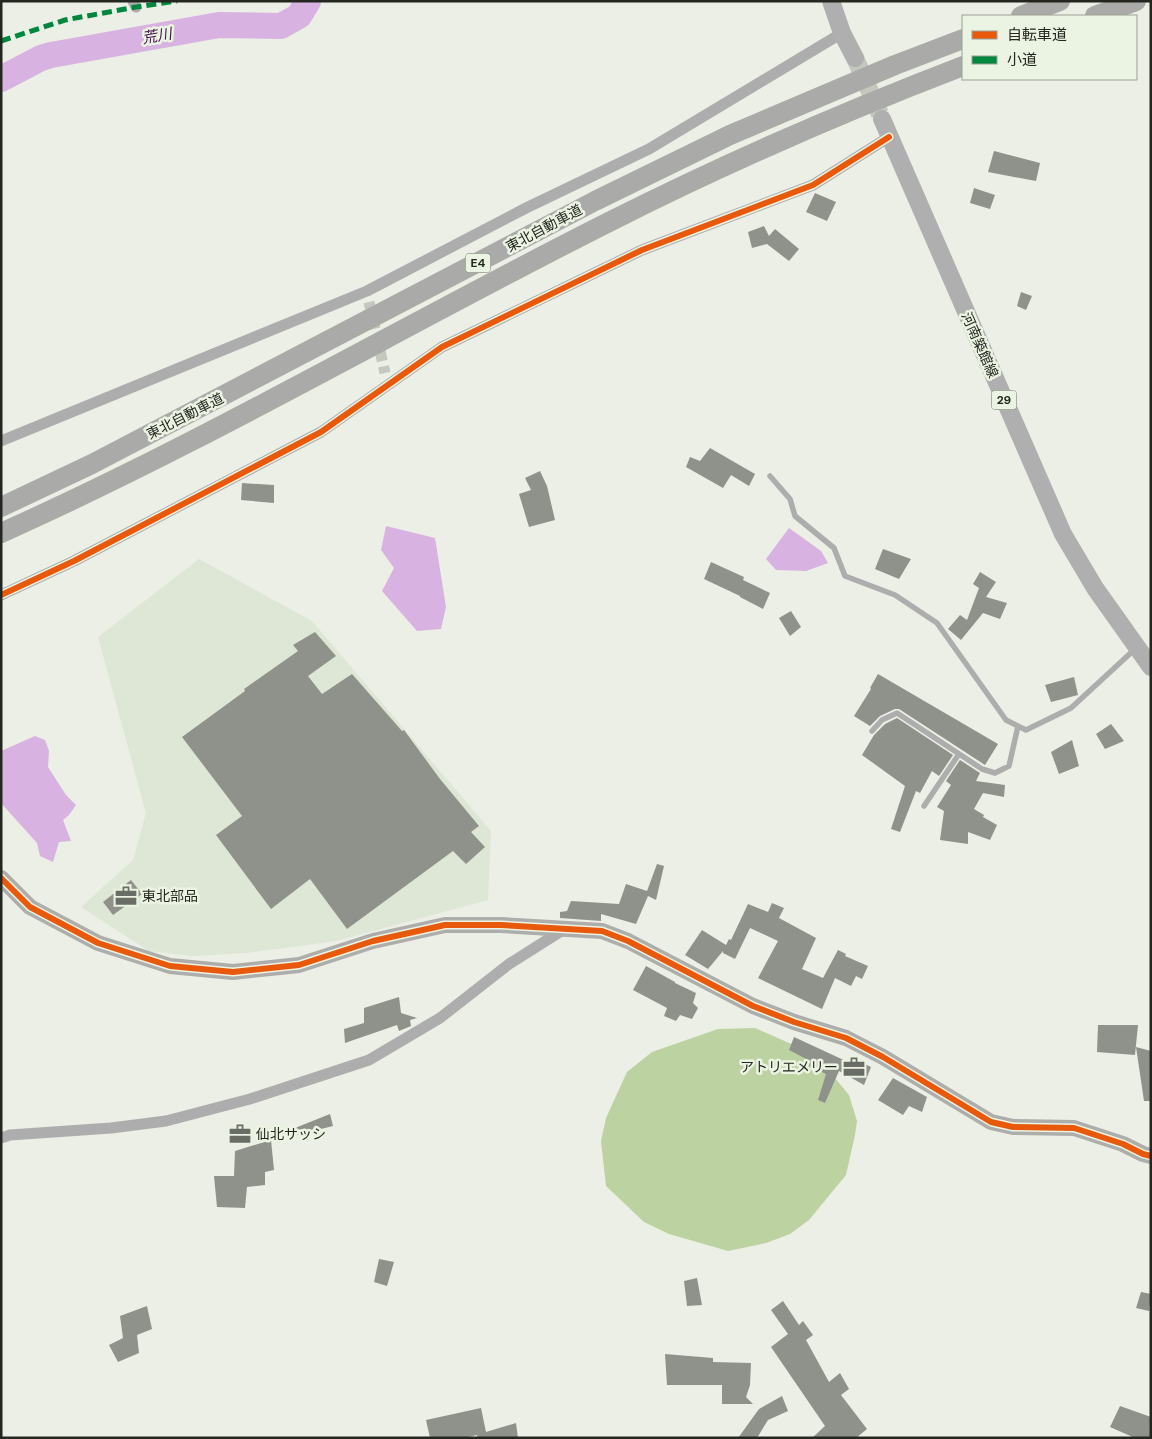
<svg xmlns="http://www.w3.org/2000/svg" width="1152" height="1439" viewBox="0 0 1152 1439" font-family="'DM Sans','Noto Sans JP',sans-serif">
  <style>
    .built { fill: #dee6d5 }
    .forest { fill: #bdd2a1 }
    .water { fill: #d8b2e0 }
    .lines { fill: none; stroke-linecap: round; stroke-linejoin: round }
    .river { stroke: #d8b2e0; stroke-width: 26 }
    .building { fill: #8f928b }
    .street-tunnel { stroke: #c3c7be; stroke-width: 11; stroke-dasharray: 11 5.5; stroke-linecap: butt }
    .primary-tunnel { stroke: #c3c7be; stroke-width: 18; stroke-dasharray: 18 9; stroke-linecap: butt }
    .lane { stroke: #aeadae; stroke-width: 5.5 }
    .street { stroke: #aeadae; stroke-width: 11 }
    .secondary { stroke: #adadab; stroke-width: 16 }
    .primary { stroke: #b0afaf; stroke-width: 18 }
    .highway { stroke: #aaaaa9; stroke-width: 20 }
    .quiet { stroke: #00873e; stroke-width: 5; stroke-dasharray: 10 5; stroke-linecap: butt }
    .cycleway-casing { stroke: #ebf3e2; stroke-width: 9 }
    .cycleway { stroke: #e8590c; stroke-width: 6 }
    .labels { text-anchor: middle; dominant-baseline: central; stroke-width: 5; stroke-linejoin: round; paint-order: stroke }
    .shield { fill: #ebf3e2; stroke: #60645a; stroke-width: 1 }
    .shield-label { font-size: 12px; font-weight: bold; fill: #242720 }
    .street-label { font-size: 14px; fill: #242720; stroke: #ebf3e2 }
    .poi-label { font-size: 14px; fill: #242720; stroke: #ebf3e2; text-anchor: start }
    .water-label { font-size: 15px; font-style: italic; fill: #440f4f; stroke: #ebf3e2 }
  </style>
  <rect width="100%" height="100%" fill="#ebefe6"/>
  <path class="built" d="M 199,559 L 312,621 L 491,831 L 488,900 L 336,941 L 246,953 L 192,956 L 149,951 L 81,907 L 133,860 L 146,813 L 98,637 Z"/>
  <path class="forest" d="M 755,1028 L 816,1055 L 849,1095 L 857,1121 L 855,1135 L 846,1175 L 809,1220 L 790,1234 L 766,1243 L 728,1251 L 669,1234 L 644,1222 L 606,1186 L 601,1141 L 606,1118 L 627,1072 L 652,1052 L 718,1029 Z"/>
  <path class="water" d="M 386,526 L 435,538 L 446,607 L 441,629 L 417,631 L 382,591 L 394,568 L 381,550 Z
    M 789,528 L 821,551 L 828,563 L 806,571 L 776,570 L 766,559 Z
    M 35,736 L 45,740 L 49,751 L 48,767 L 66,795 L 76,805 L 69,815 L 63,820 L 71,841 L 59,842 L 53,862 L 40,856 L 37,843 L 1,803 L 1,751 Z"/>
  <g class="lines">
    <path class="river" d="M 1,79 L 41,58 L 51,55 L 219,25 L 281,26 L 299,16 L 308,1"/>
  </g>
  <path class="building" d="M 994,151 L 1040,163 L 1036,181 L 988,172 Z
    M 974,188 L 995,195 L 990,209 L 970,203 Z
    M 815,193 L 836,202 L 827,221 L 806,212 Z
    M 764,226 L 769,236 L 775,229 L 799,249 L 789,261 L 767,244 L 752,248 L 748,232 Z
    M 1021,292 L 1032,296 L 1026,310 L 1017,306 Z
    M 710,448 L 755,474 L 749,486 L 731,475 L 723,488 L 686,467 L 690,457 L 700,461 Z
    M 540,471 L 547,486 L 555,520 L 529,527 L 519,494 L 531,490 L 525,478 Z
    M 242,483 L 274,485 L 274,503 L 241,500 Z
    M 883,549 L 911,559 L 899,579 L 875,569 Z
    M 711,562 L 744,577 L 743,580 L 770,593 L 763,609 L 740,597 L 740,596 L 704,579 Z
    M 980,572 L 996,582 L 986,597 L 1007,603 L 1000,619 L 983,613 L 961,640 L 948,629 L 960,615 L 967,620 L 979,588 L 973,584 Z
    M 791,611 L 801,627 L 790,636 L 779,618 Z
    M 315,632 L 336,656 L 308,676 L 322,694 L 352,674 L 402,731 L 404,730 L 440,779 L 479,826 L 471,832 L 485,847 L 466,864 L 453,851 L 347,929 L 310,879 L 271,909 L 216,835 L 242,816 L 182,737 L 245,691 L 244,689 L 298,651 L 293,645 Z
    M 878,674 L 998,744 L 985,765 L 899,709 L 895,709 L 880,716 L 870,726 L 854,716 L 871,689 L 870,688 Z
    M 1074,677 L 1078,695 L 1051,702 L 1045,685 Z
    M 897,718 L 953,755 L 939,776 L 932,771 L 920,793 L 916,791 L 900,832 L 891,829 L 905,786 L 862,755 L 874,735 L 885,724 Z
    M 1111,724 L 1124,741 L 1105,749 L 1096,734 Z
    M 1072,740 L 1079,766 L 1059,774 L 1051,752 Z
    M 960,760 L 980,773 L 976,781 L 1005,785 L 1004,797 L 983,793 L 974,809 L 984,815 L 983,817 L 997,825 L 990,840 L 968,832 L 968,844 L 940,840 L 944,811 L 937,807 L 951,785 L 946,781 Z
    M 657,864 L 664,866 L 656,900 L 648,896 L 636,924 L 601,914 L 601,921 L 560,918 L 560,912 L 567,911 L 571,901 L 619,904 L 626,884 L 647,891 Z
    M 131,880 L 142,894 L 113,915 L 103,902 Z
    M 772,903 L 784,908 L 779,918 L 816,938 L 802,969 L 823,978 L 838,950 L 846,954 L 845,956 L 868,966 L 862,979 L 856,976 L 851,986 L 835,978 L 822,1009 L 758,978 L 778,941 L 750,928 L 735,959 L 723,953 L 723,951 L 708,969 L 685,955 L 702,930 L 726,945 L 729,939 L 731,940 L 748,904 L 768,912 Z
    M 646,966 L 675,982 L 675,983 L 696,993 L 693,1003 L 698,1008 L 692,1019 L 680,1015 L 676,1021 L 664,1016 L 667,1008 L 633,990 Z
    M 399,997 L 401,1013 L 417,1018 L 410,1020 L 411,1026 L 399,1031 L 397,1025 L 345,1043 L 344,1029 L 364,1023 L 364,1008 Z
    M 1098,1025 L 1138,1025 L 1135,1055 L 1097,1052 Z
    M 794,1037 L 848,1062 L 850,1057 L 871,1067 L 864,1085 L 839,1071 L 825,1103 L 818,1100 L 826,1074 L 809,1066 L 810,1061 L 789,1050 Z
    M 1136,1047 L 1151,1051 L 1151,1101 L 1144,1101 Z
    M 893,1078 L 927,1097 L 922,1112 L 909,1106 L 903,1115 L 878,1100 Z
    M 330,1114 L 333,1126 L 297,1135 L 295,1128 Z
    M 271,1140 L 274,1170 L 265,1172 L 265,1185 L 247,1187 L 245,1208 L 217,1207 L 214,1176 L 234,1176 L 235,1151 Z
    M 379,1259 L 394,1262 L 387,1286 L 374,1282 Z
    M 697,1278 L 702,1305 L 687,1306 L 684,1281 Z
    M 1141,1292 L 1151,1294 L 1149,1311 L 1136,1308 Z
    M 783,1301 L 799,1325 L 803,1321 L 813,1335 L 806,1340 L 829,1382 L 840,1373 L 849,1389 L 841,1395 L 867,1429 L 856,1438 L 812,1438 L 825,1426 L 771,1347 L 788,1334 L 771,1310 Z
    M 147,1306 L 152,1329 L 137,1335 L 139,1353 L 118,1362 L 109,1345 L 123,1338 L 120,1316 Z
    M 665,1354 L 713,1358 L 713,1362 L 751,1363 L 750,1385 L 746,1397 L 753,1404 L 722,1404 L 722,1385 L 667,1385 Z
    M 782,1396 L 788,1411 L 768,1420 L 757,1438 L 738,1438 L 759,1409 Z
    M 1120,1406 L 1151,1417 L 1151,1438 L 1135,1438 L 1110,1427 Z
    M 481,1408 L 486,1432 L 516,1423 L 518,1438 L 477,1438 L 477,1435 L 465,1438 L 430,1438 L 426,1420 Z"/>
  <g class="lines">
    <path class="street-tunnel" d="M 369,302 L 385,373"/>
    <path class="primary-tunnel" d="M 855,58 L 880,114"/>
    <path class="lane" d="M 770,476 L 790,499 L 795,516 L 834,548 L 845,576 L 895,595 L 937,623 L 1006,720 L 1026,730 L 1071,708 L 1135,649
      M 872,731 L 882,720 L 897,713 L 982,769 L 995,773 L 1009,766 L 1018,726
      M 924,806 L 959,754"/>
    <path class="street" d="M 133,1 L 136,7
      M 1,441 L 367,291 L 526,208 L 649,149 L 842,33
      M 1,595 L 74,561 L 321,432 L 442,347 L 642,250 L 813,185 L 889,137
      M 1,1138 L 10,1135 L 111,1128 L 166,1121 L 250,1099 L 369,1060 L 440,1018 L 509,964 L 566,928"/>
    <path class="secondary" d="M 1,878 L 30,907 L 98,943 L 170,966 L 233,972 L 299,965 L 373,941 L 445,925 L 501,925 L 602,931 L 628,941 L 753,1006 L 794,1022 L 846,1038 L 883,1057 L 991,1122 L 1013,1127 L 1074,1128 L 1123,1144 L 1143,1154 L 1151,1156"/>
    <path class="primary" d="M 831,1 L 842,33 L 855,58
      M 882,119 L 1063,534 L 1095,588 L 1151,667"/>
    <path class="highway" d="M 1021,16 L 1060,1
      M 1095,16 L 1136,1
      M 1,507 L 92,464 L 595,201 L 730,135 L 895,65 L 963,39
      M 1,533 C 209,440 406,324 609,222 C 724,164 843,112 963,66"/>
    <path class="quiet" d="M 1,41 L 65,20 L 136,7 L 177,1"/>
    <g class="cycleway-casing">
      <path id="cycleway" d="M 1,595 L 74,561 L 321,432 L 442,347 L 642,250 L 813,185 L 889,137
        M 1,878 L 30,907 L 98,943 L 170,966 L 233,972 L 299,965 L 373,941 L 445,925 L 501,925 L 602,931 L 628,941 L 753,1006 L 794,1022 L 846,1038 L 883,1057 L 991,1122 L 1013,1127 L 1074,1128 L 1123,1144 L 1143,1154 L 1151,1156"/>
    </g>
    <use href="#cycleway" class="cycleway"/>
  </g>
  <defs>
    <g id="office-bare" transform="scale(1.725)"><path d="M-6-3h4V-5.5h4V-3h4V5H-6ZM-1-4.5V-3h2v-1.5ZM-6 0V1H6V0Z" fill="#6a6d65" stroke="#ebf3e2" stroke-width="2.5" paint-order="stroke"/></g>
  </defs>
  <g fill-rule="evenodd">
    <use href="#office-bare" x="126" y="896"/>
    <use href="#office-bare" x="854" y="1067"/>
    <use href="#office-bare" x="240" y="1134"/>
  </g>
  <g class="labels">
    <g class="shield">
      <rect x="465.5" y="253.5" width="25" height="19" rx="4"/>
      <rect x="991.5" y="390.5" width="25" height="19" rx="4"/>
    </g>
    <g class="shield-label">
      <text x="478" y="263">E4</text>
      <text x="1004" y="400">29</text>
    </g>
    <g class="street-label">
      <text transform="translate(544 228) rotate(-28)">東北自動車道</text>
      <text transform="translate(980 345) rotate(66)">河南築館線</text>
      <text transform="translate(185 416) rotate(-27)">東北自動車道</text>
    </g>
    <g class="poi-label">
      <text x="142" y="896">東北部品</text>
      <text x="838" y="1067" text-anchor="end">アトリエメリー</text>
      <text x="256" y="1134">仙北サッシ</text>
    </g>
    <g class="water-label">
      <text transform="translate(157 36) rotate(-10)">荒川</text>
    </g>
  </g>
  <rect width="1152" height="1439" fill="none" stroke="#242720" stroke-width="5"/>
  <rect x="962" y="15" width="175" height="65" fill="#ebf3e2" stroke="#9ba194"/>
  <rect x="972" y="31" width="25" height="8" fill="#e8590c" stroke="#9ba194"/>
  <text x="1007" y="40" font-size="15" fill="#242720">自転車道</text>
  <rect x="972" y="56" width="25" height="8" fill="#00873e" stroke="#9ba194"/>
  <text x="1007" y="65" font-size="15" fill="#242720">小道</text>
</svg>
